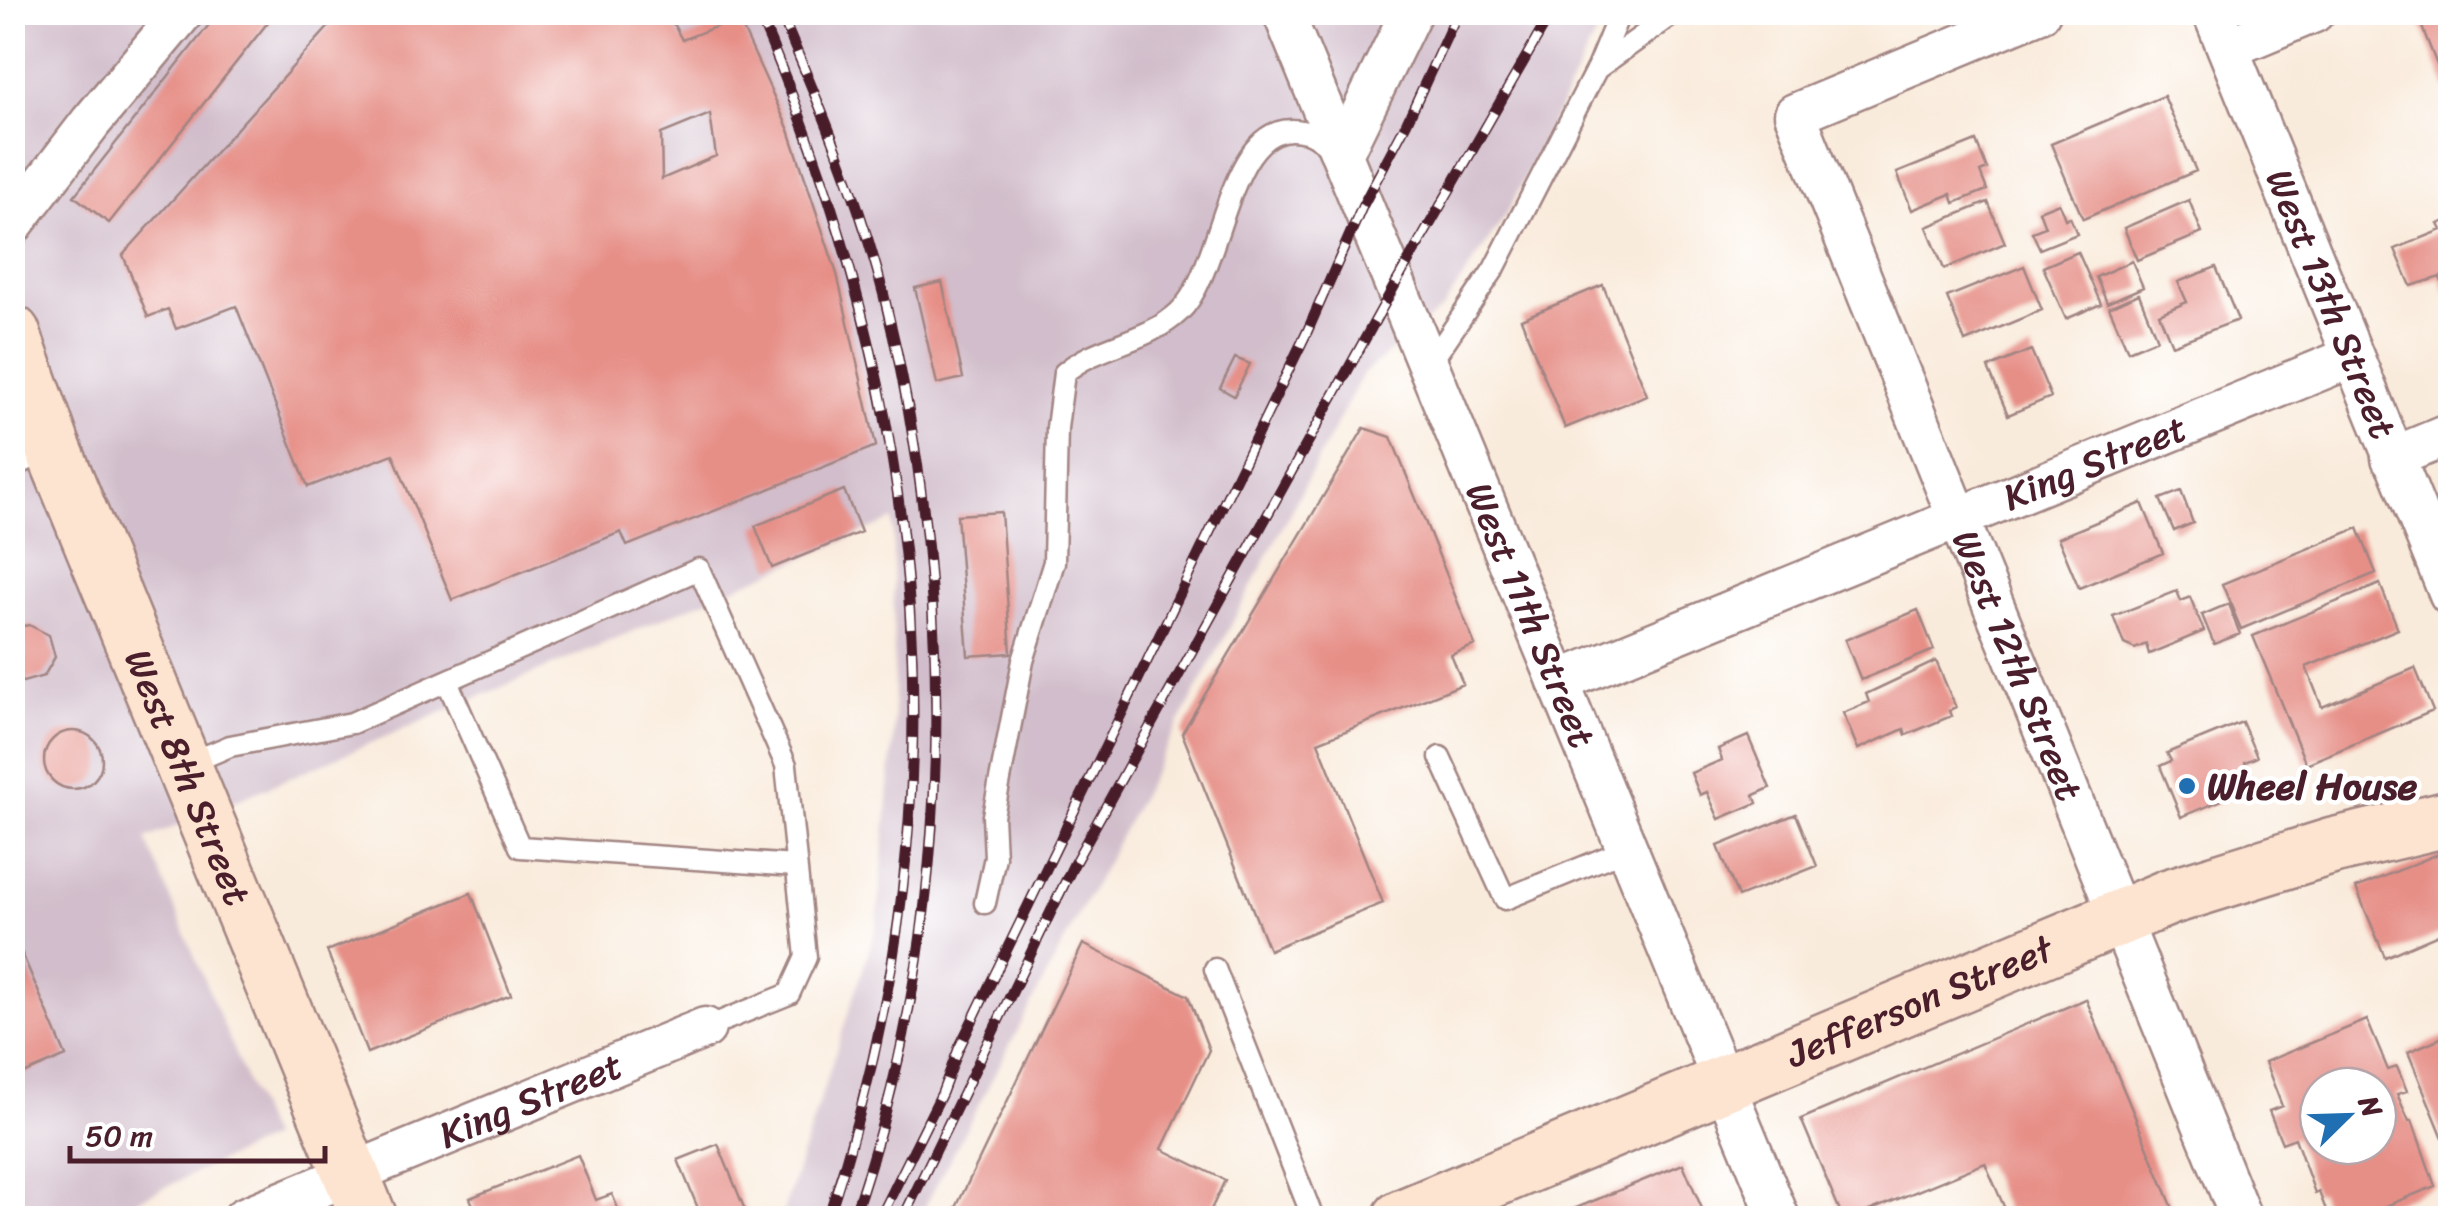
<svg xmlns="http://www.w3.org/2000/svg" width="2463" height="1231" viewBox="0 0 2463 1231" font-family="Sriracha,sans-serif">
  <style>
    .industrial { fill: #d1bdcb }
    .building { fill: #e68f87; fill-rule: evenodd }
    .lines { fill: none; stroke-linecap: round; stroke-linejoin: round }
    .lane-casing { stroke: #a28583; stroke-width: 25 }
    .street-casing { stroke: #a28583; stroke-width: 45 }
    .secondary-casing { stroke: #a28583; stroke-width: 60 }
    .lane { stroke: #fff; stroke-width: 20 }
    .street { stroke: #fff; stroke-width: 40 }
    .secondary { stroke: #fde4d0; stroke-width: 55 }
    .rail-casing { stroke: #4a1f2b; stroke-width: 11 }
    .rail { stroke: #fff; stroke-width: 8; stroke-dasharray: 22; stroke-linecap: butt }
    .poi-dot { fill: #1f6fb2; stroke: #fff; stroke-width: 4 }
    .labels { text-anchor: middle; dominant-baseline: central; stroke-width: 9; stroke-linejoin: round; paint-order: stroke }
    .street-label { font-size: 38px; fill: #4a1f2b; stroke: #fff }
    .poi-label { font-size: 38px; font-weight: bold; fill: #4a1f2b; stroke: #fff; text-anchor: start }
  </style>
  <rect width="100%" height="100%" fill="#fff"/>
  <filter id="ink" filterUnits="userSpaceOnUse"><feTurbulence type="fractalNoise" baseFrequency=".01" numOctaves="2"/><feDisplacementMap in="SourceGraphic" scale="20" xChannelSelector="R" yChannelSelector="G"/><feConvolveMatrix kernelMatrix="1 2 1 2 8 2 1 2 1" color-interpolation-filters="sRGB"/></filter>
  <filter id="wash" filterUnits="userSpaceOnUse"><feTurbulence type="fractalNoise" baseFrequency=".0048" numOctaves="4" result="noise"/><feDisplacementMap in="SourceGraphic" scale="40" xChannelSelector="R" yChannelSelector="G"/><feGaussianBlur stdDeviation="2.25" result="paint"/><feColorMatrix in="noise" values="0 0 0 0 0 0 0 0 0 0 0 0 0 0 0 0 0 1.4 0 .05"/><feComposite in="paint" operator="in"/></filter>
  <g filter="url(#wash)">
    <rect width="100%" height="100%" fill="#f9ebdb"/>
    <path class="industrial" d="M 12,13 L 1606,13 L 1507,213 L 1443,308 L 1363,374 L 919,1218 L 781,1218 L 877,926 L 894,730 L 893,520 L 146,839 L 270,1138 L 99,1218 L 13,1218 Z"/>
    <g id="blocks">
      <path class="building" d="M 219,12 L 276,12 L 109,223 L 74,196 Z
        M 342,12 L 667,12 L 682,40 L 738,18 L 789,130 L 837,274 L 876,446 L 627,546 L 621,532 L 452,600 L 393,454 L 308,487 L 236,306 L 176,329 L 168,309 L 148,317 L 123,255 ZM 710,114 L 716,156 L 662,179 L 661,134 Z
        M 2444,12 L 2450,12 L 2450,98 L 2420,22 Z
        M 2164,96 L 2196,171 L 2083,219 L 2051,144 Z
        M 1976,141 L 1987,169 L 1980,172 L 1987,190 L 1954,203 L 1951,194 L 1912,210 L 1897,173 Z
        M 2189,200 L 2202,233 L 2137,260 L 2124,228 Z
        M 1988,202 L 2005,243 L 1944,269 L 1927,227 Z
        M 2059,203 L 2065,219 L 2070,217 L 2077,234 L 2040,249 L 2032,232 L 2045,227 L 2039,211 Z
        M 2450,219 L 2450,290 L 2446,292 L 2440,277 L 2411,286 L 2395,249 L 2442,230 L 2439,224 Z
        M 2078,252 L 2101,304 L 2066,319 L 2043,267 Z
        M 2132,261 L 2143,287 L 2107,303 L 2096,277 Z
        M 2024,266 L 2042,310 L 1965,342 L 1947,297 Z
        M 2216,267 L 2238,320 L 2172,345 L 2159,314 L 2187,302 L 2178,282 Z
        M 942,282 L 963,378 L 937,384 L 915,288 Z
        M 1603,285 L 1647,395 L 1565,428 L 1521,319 Z
        M 2139,294 L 2157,339 L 2128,351 L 2109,307 Z
        M 2031,350 L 2051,397 L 2008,415 L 1988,368 Z
        M 1235,358 L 1250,364 L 1234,396 L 1220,388 Z
        M 1364,428 L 1391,437 L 1475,645 L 1451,655 L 1463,684 L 1318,742 L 1383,903 L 1269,950 L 1182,733 Z
        M 844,490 L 861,532 L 772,568 L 755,526 Z
        M 2181,491 L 2193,523 L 2174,531 L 2160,499 Z
        M 2142,503 L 2163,553 L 2079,588 L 2058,538 Z
        M 1001,512 L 1011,653 L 968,656 L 957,515 Z
        M 2358,528 L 2376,573 L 2241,629 L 2222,584 Z
        M 2380,584 L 2398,629 L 2306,667 L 2322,707 L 2415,668 L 2433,711 L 2306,764 L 2253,636 Z
        M 2177,591 L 2181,601 L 2190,597 L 2204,631 L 2149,654 L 2146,644 L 2135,649 L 2124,644 L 2113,616 Z
        M 2228,604 L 2240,634 L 2214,644 L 2202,615 Z
        M 1918,610 L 1934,650 L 1861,680 L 1845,640 Z
        M 29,625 L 49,635 L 55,657 L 44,676 L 23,682 L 12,679 L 12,628 Z
        M 1936,661 L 1956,708 L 1949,711 L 1951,716 L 1906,735 L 1904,729 L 1858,749 L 1843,713 L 1869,702 L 1866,694 Z
        M 2242,722 L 2257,757 L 2245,762 L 2251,788 L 2181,817 L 2160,766 L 2171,761 L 2167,753 Z
        M44 760a29 29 0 1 1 58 0a29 29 0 1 1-58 0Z
        M 1748,736 L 1770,788 L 1754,795 L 1757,803 L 1719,819 L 1707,792 L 1700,795 L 1691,773 L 1722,760 L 1718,749 Z
        M 1796,814 L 1817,866 L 1738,897 L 1718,846 Z
        M 2450,849 L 2450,929 L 2385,957 L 2356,888 Z
        M 471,893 L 511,995 L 367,1053 L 327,951 Z
        M 12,930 L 66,1056 L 12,1079 Z
        M 1083,944 L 1188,996 L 1209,1050 L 1162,1149 L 1225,1180 L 1207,1218 L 951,1218 Z
        M 2086,999 L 2177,1218 L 2009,1218 L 1985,1163 L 1852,1218 L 1843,1218 L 1801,1119 Z
        M 2367,1020 L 2388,1070 L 2397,1067 L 2407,1091 L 2397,1094 L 2409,1121 L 2412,1120 L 2435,1186 L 2357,1218 L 2329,1218 L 2319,1192 L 2315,1193 L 2295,1138 L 2282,1143 L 2269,1111 L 2282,1106 L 2265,1062 ZM 2318,1086 L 2378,1086 L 2378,1146 L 2318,1146 Z
        M 2450,1034 L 2450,1155 L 2408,1052 Z
        M 718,1144 L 747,1215 L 739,1218 L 702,1218 L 678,1160 Z
        M 578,1155 L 596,1200 L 612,1194 L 622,1218 L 478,1218 L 470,1198 Z
        M 1683,1164 L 1706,1218 L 1552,1218 Z"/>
    </g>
  </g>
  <g filter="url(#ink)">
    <use href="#blocks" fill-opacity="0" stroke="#a28583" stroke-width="2.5"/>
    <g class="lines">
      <g class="lane-casing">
        <path id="lane" d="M 1599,67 L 1676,12
          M 1429,365 L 1494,269 L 1597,68 L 1620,12
          M 12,467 L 52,449
          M 447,681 L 520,847 L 796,866
          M 1440,757 L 1505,899 L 1627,849
          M 185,765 L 230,746 L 352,723 L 699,569 L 786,765 L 806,957 L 789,994 L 705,1028
          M 985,903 L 995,857 L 993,816 L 1023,661 L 1054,562 L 1057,428 L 1064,373 C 1098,344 1146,343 1179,312 C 1225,270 1226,110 1306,132 C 1315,134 1324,143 1332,148
          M 1215,969 L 1313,1218"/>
      </g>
      <g class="street-casing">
        <g id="street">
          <path id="s1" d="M 1283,12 L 1779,1218"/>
          <path id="s2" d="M 2040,12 L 1795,114 L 2241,1218"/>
          <path id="s3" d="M 2213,12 L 2450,595"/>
          <path d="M 2228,48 L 2314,12"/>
          <path d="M 1342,154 L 1411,12"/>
          <path d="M 12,225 L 91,122 L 183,12"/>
          <path d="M 2392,458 L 2450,434"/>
          <path id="s4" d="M 1558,682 L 2352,357"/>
          <path id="s5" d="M 244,1218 L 705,1028"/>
        </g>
      </g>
      <g class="secondary-casing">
        <g id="secondary">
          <path id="s6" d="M 12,333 L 53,448 L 369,1218"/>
          <path id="s7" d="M 1401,1218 L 2169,897 L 2333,846 L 2450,818"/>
        </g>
      </g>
      <use href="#lane" class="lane"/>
      <use href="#street" class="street"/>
      <use href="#secondary" class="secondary"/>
      <g class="rail-casing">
        <path id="rail" d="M 758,12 C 930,410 967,804 828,1218
          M 780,12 C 820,105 859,198 884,296 C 959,598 956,923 853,1218
          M 880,1218 L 942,1093 L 959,1048 L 1307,332 L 1363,205 L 1406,124 L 1458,12
          M 903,1218 L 1074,864 L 1396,283 L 1552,12"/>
      </g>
      <use href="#rail" class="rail"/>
    </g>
  </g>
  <circle class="poi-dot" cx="2187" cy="786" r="10"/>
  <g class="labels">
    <g class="street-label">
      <text stroke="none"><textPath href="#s3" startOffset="315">West 13th Street</textPath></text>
      <text stroke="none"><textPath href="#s4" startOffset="580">King Street</textPath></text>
      <text stroke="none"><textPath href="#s1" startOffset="652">West 11th Street</textPath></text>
      <text stroke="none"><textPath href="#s2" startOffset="860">West 12th Street</textPath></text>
      <text stroke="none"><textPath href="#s6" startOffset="478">West 8th Street</textPath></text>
      <text stroke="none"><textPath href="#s7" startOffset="562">Jefferson Street</textPath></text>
      <text stroke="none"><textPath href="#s5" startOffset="310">King Street</textPath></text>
    </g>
    <g class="poi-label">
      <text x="2207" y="786">Wheel House</text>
    </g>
  </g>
  <rect width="2463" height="1231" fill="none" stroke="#fff" stroke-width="50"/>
  <g transform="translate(2348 1116) rotate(67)"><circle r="48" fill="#ffffff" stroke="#b7a5aa" stroke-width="2.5"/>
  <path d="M0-8L18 38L0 25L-18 38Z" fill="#1f6fb2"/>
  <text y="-15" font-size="28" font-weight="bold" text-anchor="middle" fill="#4a1f2b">N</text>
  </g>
  <path d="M70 1146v15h255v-15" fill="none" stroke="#4a1f2b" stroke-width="5"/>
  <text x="85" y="1146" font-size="30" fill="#4a1f2b" stroke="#ffffff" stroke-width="8" paint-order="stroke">50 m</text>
</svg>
